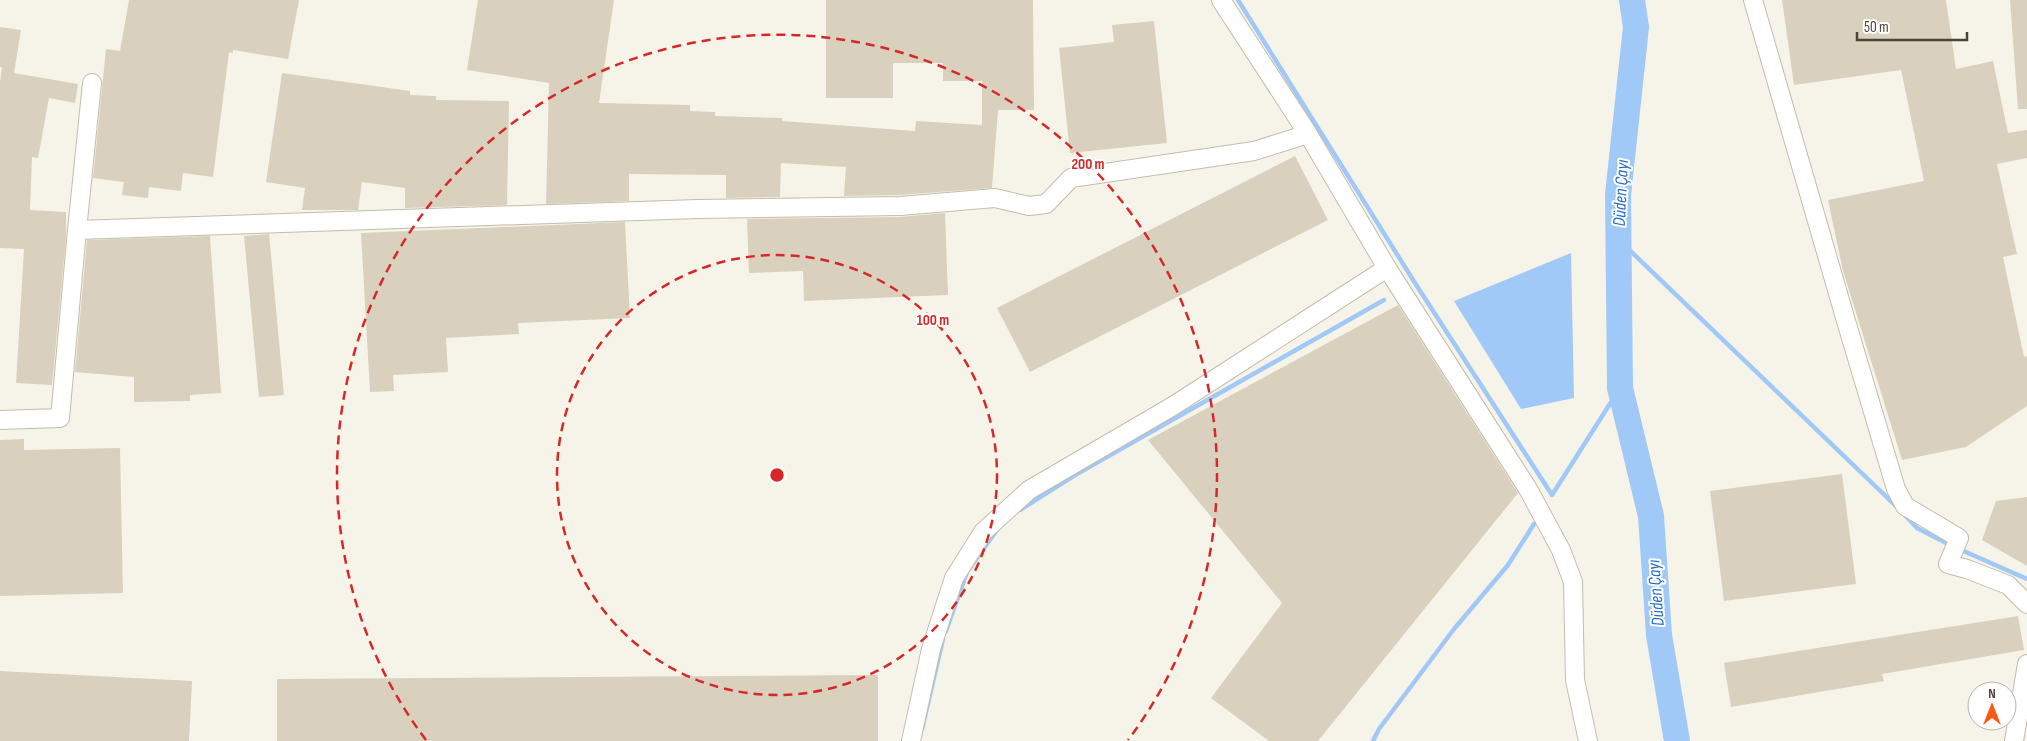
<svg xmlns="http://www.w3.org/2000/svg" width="2027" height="741" viewBox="0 0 2027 741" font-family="'Sofia Sans Condensed',sans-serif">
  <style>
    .water { fill: #a1c9f7 }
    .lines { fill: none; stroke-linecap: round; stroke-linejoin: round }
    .stream { stroke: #a1c9f7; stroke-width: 4.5 }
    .river { stroke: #a1c9f7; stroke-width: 26 }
    .building { fill: #d9d1bd }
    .minor-casing { stroke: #c2bdab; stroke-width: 20 }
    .minor { stroke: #fff; stroke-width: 18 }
    .ring { fill: none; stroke: #d62828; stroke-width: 2.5; stroke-dasharray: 9 6 }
    .labels { text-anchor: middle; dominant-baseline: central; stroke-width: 4; stroke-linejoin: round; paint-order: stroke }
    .water-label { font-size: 18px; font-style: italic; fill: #256cc1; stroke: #fff }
    .centre { fill: #d62828; stroke: #fff; stroke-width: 2.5 }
    .ring-label { font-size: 15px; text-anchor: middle; font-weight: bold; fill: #d62828; stroke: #fff; stroke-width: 4; stroke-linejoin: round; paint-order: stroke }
  </style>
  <rect width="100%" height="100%" fill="#f6f4e9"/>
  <path class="water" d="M 1571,253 L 1574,398 L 1521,409 L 1454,301 Z"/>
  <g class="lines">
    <path class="stream" d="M 1238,0 L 1415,283 L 1552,495 L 1620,388
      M 1619,240 L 1897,507
      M 1020,510 L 1075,475 L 1384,300
      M 1903,513 L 1917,528 L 1952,546
      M 1959,549 L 2027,579
      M 946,631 L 967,572 L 997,530
      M 922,729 L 943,639
      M 1373,741 L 1379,729 L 1454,629 L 1508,565 L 1534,524"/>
    <path class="river" d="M 1632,0 L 1636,27 L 1618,195 L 1620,388 L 1651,516 L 1659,635 L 1677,741"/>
  </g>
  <path class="building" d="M 129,0 L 299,0 L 288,59 L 233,50 L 233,53 L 229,52 L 213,177 L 183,173 L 181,191 L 149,187 L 148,198 L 122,195 L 124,182 L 93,178 L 106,49 L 120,51 Z
    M 478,0 L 614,0 L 599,103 L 690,105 L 690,111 L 715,112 L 715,116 L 782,118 L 782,121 L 915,131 L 916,121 L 982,125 L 982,81 L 943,81 L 943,63 L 893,63 L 893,98 L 826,98 L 826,0 L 1033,0 L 1034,110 L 998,110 L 992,188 L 899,195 L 844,196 L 846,167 L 781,163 L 780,197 L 726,198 L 726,175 L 629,174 L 629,201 L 546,204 L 549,83 L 467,70 Z
    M 1782,0 L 1946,0 L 1956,69 L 1993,61 L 2008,133 L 2027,130 L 2027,158 L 1997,164 L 2017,254 L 2003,257 L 2024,357 L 2027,356 L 2027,406 L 1966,447 L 1902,460 L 1843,271 L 1828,200 L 1924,181 L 1901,70 L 1794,85 Z
    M 2010,0 L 2027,0 L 2027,109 L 2018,109 Z
    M 1154,21 L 1167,143 L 1070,153 L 1059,48 L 1114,42 L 1112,25 Z
    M 0,27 L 21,30 L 14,73 L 78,84 L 75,103 L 49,98 L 38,158 L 32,157 L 30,210 L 66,212 L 66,238 L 52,385 L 16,383 L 24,249 L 0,248 L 0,82 L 2,67 L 0,67 Z
    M 282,73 L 410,91 L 410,95 L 436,96 L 436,100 L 509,101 L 507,205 L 405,208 L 405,188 L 362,182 L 358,210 L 302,210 L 305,188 L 266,182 Z
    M 1295,156 L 1328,220 L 1030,372 L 997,308 Z
    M 945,213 L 948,295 L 804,301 L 803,271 L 749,273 L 747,219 L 900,217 Z
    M 625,222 L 630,318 L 518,323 L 519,334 L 446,338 L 448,372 L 393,375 L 394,391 L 370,392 L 361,233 Z
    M 269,234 L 284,395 L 259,397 L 244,236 Z
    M 210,236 L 221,393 L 190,395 L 190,401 L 134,402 L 134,377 L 75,372 L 87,240 Z
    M 1398,305 L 1518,493 L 1318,741 L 1269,741 L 1211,698 L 1282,603 L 1148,440 Z
    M 24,439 L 24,450 L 120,448 L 123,593 L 0,596 L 0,440 Z
    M 1842,474 L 1856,584 L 1724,601 L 1710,491 Z
    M 2027,497 L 2027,566 L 1982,540 L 1996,501 Z
    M 2018,616 L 2024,650 L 1882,674 L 1884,681 L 1731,707 L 1724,663 Z
    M 0,671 L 192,681 L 189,741 L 0,741 Z
    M 878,675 L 878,741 L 277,741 L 277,679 Z"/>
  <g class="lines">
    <g class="minor-casing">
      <path id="minor" d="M 1221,0 L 1308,134 L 1387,268 L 1528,489 L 1561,550 L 1573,582 L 1575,680 L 1588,741
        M 1753,0 L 1846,321 L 1896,489 L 1905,506 L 1959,538 L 1948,564 L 1967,569 L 2008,585 L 2027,604
        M 92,83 L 77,230 L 698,209 L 900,206 L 995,198 L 1029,206 L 1046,204 L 1071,178 L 1254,151 L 1308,134
        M 0,420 L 60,418 L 77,230
        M 911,741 L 931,649 L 954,578 L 983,532 L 1029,490 L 1173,406 L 1387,268
        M 2014,741 L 2027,664"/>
    </g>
    <use href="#minor" class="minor"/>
  </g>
  <g class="ring">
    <circle cx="777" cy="475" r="220"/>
    <path d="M426 740A440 440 0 1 1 1128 740"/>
  </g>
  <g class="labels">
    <g class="water-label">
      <text transform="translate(1621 193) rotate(-87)">Düden Çayı</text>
      <text transform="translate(1656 593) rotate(-94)">Düden Çayı</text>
    </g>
  </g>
  <circle cx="777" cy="475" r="8" class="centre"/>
  <g class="ring-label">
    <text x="1088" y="169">200 m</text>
    <text x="933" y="325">100 m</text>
  </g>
  <g transform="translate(1992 706)"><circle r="24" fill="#ffffff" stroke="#b7b5af"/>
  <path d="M0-4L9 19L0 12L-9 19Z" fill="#ff5717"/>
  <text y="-8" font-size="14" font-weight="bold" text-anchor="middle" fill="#4a4536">N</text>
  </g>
  <path d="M1857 32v8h110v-8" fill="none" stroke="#4a4536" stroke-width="2.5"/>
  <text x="1864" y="32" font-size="15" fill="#4a4536" stroke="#ffffff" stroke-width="4" paint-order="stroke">50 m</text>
</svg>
